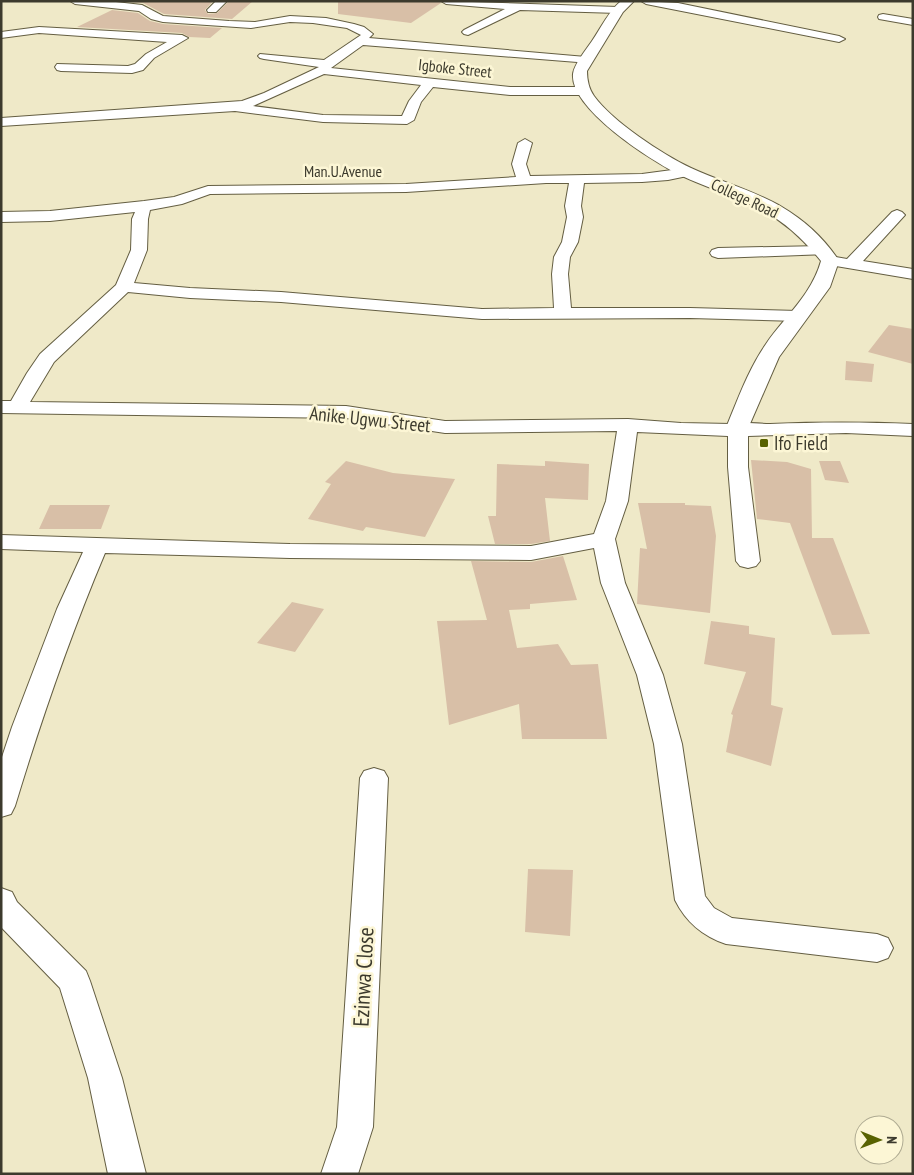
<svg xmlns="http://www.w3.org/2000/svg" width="914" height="1175" viewBox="0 0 914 1175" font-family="'PT Sans Narrow',sans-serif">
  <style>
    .building { fill: #d8bfa7 }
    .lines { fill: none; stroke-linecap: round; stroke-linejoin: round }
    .minor-casing { stroke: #645e42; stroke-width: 2 }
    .major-casing { stroke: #645e42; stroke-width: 2 }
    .minor { fill: #fff; fill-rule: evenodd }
    .major { fill: #fff; fill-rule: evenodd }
    .poi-dot { fill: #586200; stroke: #fcf6d5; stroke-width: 2 }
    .labels { text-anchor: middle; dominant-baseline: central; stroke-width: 5; stroke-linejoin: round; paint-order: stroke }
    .far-street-label { font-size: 16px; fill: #3c3a2d; stroke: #fcf6d5 }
    .street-label { font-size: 19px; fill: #3c3a2d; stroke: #fcf6d5 }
    .poi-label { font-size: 19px; fill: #3c3a2d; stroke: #fcf6d5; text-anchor: start }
    .near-street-label { font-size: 22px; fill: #3c3a2d; stroke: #fcf6d5 }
  </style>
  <rect width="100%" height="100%" fill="#efe9c8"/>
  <path class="building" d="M 213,1 L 205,10 L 208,14 L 217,13 L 229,1 L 253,1 L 232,19 L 164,14 L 143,3 L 129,2 Z
    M 338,1 L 439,1 L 441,3 L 411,23 L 338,14 Z
    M 112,10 L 138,13 L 150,21 L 163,24 L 222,28 L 210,38 L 189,37 L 182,33 L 77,27 Z
    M 889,325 L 913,329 L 913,364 L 868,352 Z
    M 846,361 L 874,364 L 872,382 L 845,380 Z
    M 751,460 L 787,462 L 811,469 L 812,538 L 833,538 L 870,634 L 832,635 L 790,523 L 757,519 Z
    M 346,461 L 393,473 L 455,479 L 425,537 L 366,527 L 363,531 L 308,519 L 331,484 L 325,482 Z
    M 545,461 L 589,464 L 588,500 L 545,498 L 550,541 L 531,544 L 495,544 L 488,516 L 496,516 L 497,464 L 545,466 Z
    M 819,461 L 840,461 L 849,483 L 825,480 Z
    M 638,503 L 685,503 L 685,505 L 711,506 L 716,536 L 710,613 L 637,604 L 640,548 L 647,549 Z
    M 50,505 L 110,505 L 101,529 L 39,529 Z
    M 563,556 L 577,600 L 530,604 L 530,609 L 509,610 L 517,648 L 558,644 L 571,665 L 598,664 L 607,739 L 522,739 L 519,704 L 449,725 L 437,621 L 487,620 L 471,561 L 531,562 Z
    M 292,602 L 324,609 L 295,652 L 257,643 Z
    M 711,621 L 749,626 L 749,634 L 775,638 L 771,705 L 783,708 L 771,766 L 726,752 L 733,715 L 731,714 L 746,672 L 704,664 Z
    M 528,869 L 573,870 L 570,936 L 525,932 Z"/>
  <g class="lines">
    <g class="minor-casing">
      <path id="minor" d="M 70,1 L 107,1 L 142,5 L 163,16 L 229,21 L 255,22 L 290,16 L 326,18 L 354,24 L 364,27 L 373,34 L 369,38 L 586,57 L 592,61 L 590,63 L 363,45 L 331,68 L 510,87 L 584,87 L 590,91 L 584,95 L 510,95 L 433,87 L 421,102 L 414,120 L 407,124 L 323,122 L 235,111 L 1,126 L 1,118 L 242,101 L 264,93 L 319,67 L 264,59 L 260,58 L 258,56 L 260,54 L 324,60 L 361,35 L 347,28 L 313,23 L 290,22 L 251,28 L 163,22 L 151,19 L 139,11 L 75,4 ZM 324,74 L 421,85 L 409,101 L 402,116 L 323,115 L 253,106 Z
        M 216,1 L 227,1 L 216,12 L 208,12 L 207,10 Z
        M 441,1 L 618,7 L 623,10 L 618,13 L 520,10 L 468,35 L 464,34 L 462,32 L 464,30 L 505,9 L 446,4 Z
        M 641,1 L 678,3 L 839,36 L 845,39 L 839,42 L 646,4 Z
        M 883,14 L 913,19 L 913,25 L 879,19 L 878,17 L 879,15 Z
        M 39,27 L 182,35 L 188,38 L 154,58 L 143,70 L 132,73 L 61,71 L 57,70 L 55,67 L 57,64 L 128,66 L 135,64 L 146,54 L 167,42 L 39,33 L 1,38 L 1,32 Z
        M 525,139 L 532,143 L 526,164 L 530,176 L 642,174 L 687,168 L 692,169 L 694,172 L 692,175 L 668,180 L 642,182 L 584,183 L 581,206 L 583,217 L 578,242 L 570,257 L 568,274 L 571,308 L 690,308 L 798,311 L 804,312 L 807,316 L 804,320 L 798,321 L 690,318 L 482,319 L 281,302 L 190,298 L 128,292 L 54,362 L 30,402 L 346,406 L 445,421 L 628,419 L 681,423 L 731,424 C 743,421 757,424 770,424 C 818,422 865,422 913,424 L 913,436 L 846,433 L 748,436 L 748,467 L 760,561 L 756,566 L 748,568 L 740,566 L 736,561 L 728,467 L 728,436 L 637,432 L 628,501 L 615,539 L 625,583 L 663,675 L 682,744 L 705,896 L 714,908 L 732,918 L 877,934 L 888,938 L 893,948 L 888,958 L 877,962 L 726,944 C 702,936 686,922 675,900 L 654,744 L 637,675 L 601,583 L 594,548 L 531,560 L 290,558 L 105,553 C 70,636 41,720 15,806 L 11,814 L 1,817 L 1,760 L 12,727 L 57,609 L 83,552 L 1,549 L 1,535 L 290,544 L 531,546 L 594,534 L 606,501 L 617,431 L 445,433 L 346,418 L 1,413 L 1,401 L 11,401 L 27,373 L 40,354 L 116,285 L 131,250 L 132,219 L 135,212 L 50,221 L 1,222 L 1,212 L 50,211 L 144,201 L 174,197 L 208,186 L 406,184 L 516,177 L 512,164 L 518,143 ZM 546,183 L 569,183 L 565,206 L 567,217 L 562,242 L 554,257 L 552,274 L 554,308 L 482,309 L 281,292 L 190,288 L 134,283 L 147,250 L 148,219 L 150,210 L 182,204 L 210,194 L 406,192 Z
        M 897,210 L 902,212 L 905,215 L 863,261 L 913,269 L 913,279 L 824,264 L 822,261 L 824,258 L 830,256 L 847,259 L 892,212 Z
        M 822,246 L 828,248 L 830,251 L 828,254 L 718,258 L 712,256 L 710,253 L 712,250 L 718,248 Z
        M 374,768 L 384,771 L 388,778 L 373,1127 L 358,1174 L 321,1174 L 337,1127 L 360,778 L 364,771 Z
        M 1,888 L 12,892 L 17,902 L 86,971 L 90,981 L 122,1078 L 146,1174 L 108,1174 L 88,1078 L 60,988 L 1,927 Z"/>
    </g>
    <g class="major-casing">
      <path id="major" d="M 621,1 L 634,1 L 623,12 L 587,71 C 587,80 589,89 594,96 C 613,122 662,154 691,168 C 721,182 753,190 782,207 C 804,220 825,239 839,261 L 830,287 L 779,357 L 746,433 L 738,435 L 730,433 L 726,428 C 738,399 748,370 766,344 C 785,316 811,296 821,261 C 805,241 786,223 764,211 C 737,196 707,188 680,175 C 652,161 570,109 573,74 C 574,64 586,50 592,41 C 601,28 608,12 621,1 Z"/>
    </g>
    <use href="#minor" class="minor"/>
    <use href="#major" class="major"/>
  </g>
  <rect class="poi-dot" x="759" y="438" width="10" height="10" rx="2.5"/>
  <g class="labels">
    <g class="far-street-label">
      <text transform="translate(455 68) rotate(6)">Igboke Street</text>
      <text x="343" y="171">Man.U.Avenue</text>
      <text transform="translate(745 198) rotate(25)">College Road</text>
    </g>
    <g class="street-label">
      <text transform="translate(370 419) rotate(6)">Anike Ugwu Street</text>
    </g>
    <g class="poi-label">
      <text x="774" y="443">Ifo Field</text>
    </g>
    <g class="near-street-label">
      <text transform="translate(363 977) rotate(-87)">Ezinwa Close</text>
    </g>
  </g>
  <rect width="914" height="1175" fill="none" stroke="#3c3a2d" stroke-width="5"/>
  <g transform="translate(879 1140) rotate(91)"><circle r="24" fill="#fcf6d5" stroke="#afab92"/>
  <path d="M0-4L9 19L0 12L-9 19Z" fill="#586200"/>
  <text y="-8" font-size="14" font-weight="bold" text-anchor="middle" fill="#3c3a2d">N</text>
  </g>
</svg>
